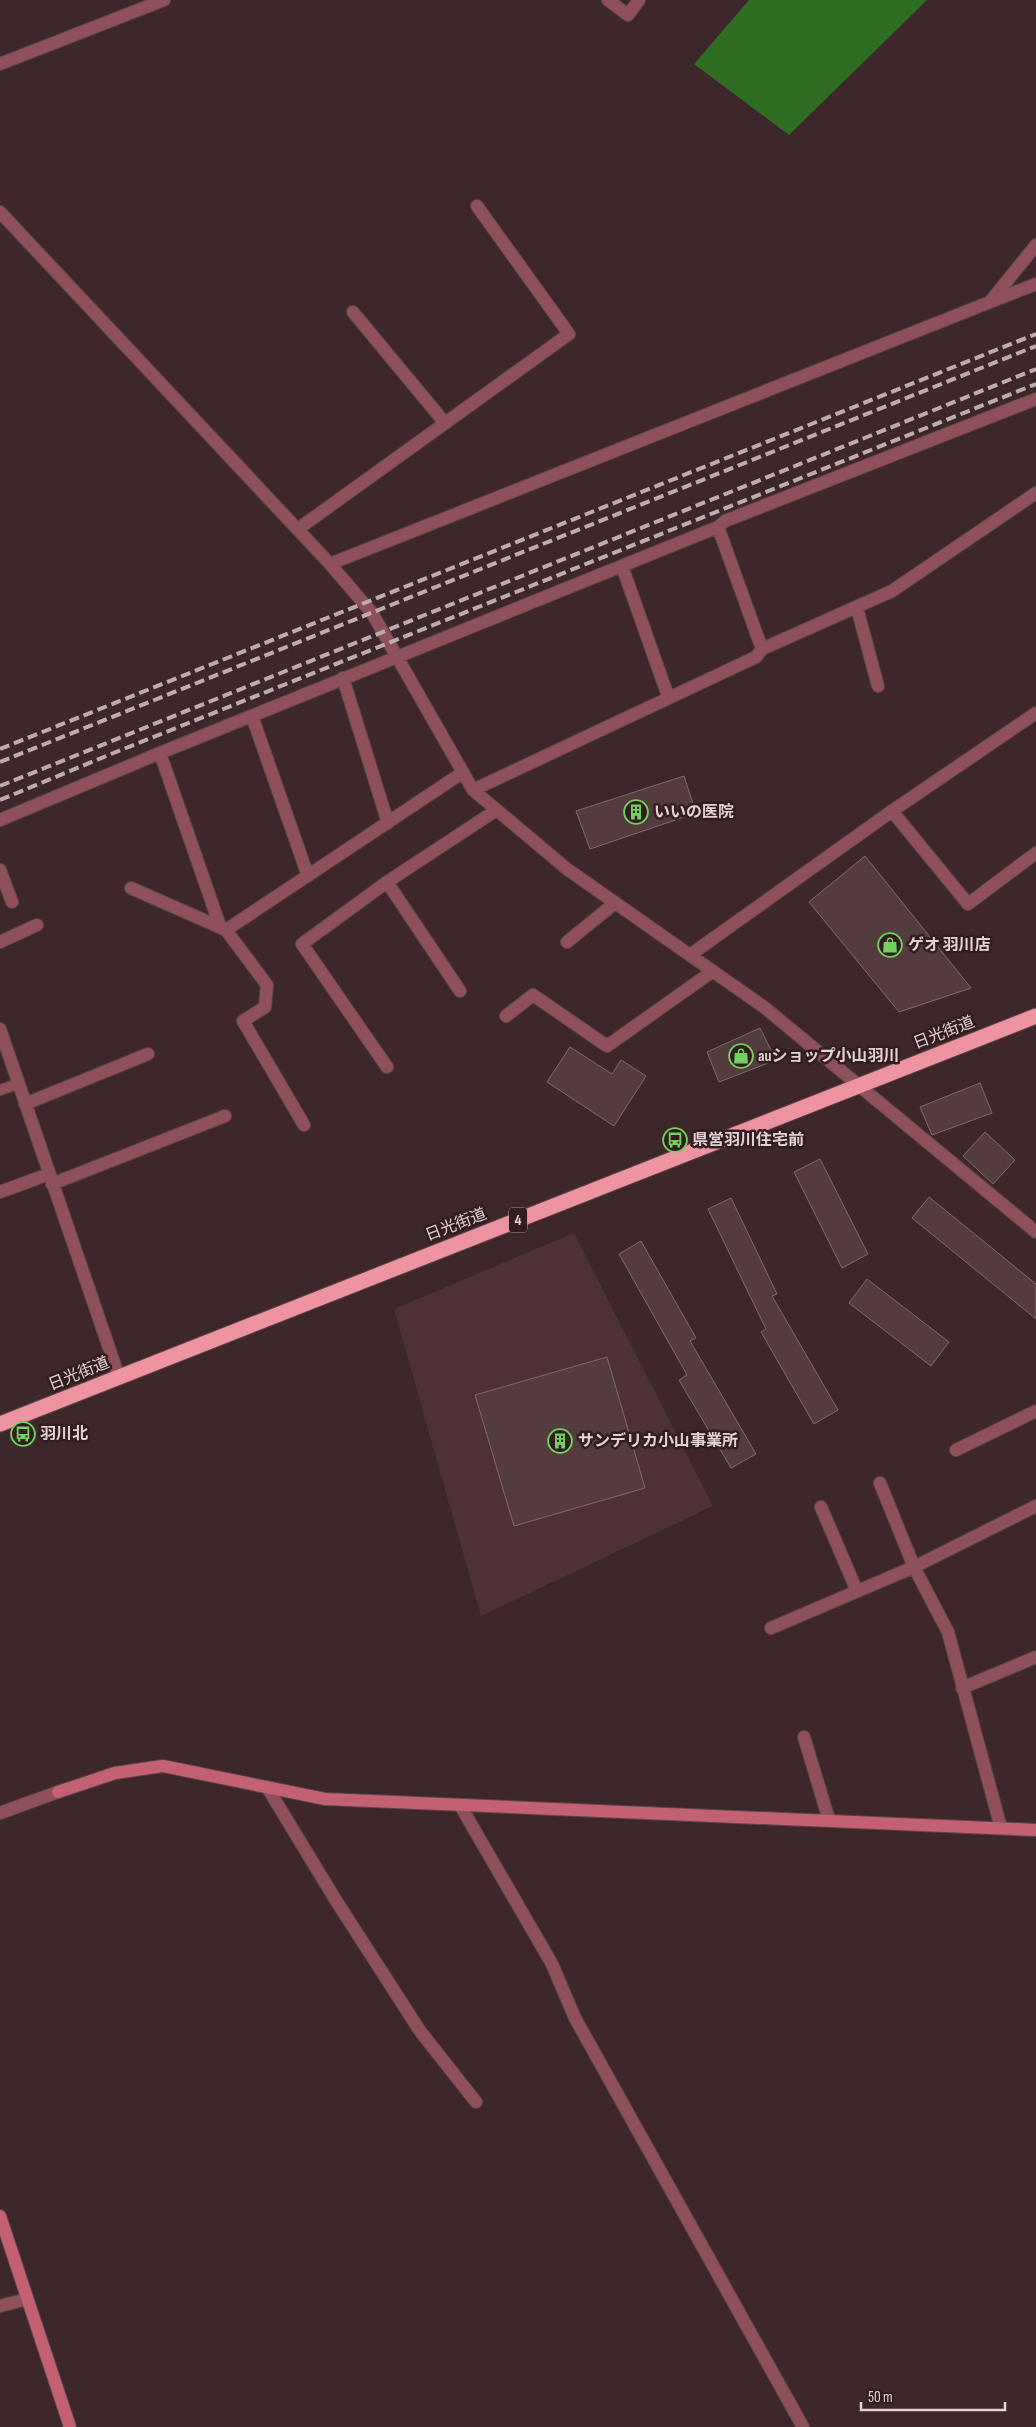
<svg xmlns="http://www.w3.org/2000/svg" width="1036" height="2427" viewBox="0 0 1036 2427" font-family="'Sofia Sans Condensed','Noto Sans JP',sans-serif">
  <style>
    .built { fill: #4d3135 }
    .forest { fill: #2f6d22 }
    .building { fill: #533b3e; stroke: #83686b }
    .lines { fill: none; stroke-linecap: round; stroke-linejoin: round }
    .lane-casing { stroke: #5b4648; stroke-width: 12 }
    .street-casing { stroke: #5b4648; stroke-width: 14 }
    .secondary-casing { stroke: #5b4648; stroke-width: 14 }
    .highway-casing { stroke: #5b4648; stroke-width: 17 }
    .lane { stroke: #8e505a; stroke-width: 10 }
    .street { stroke: #8e505a; stroke-width: 12 }
    .secondary { stroke: #c36172; stroke-width: 12 }
    .highway { stroke: #ee93a0; stroke-width: 15 }
    .rail { stroke: #bdacae; stroke-width: 4; stroke-dasharray: 10 5; stroke-linecap: butt }
    .labels { text-anchor: middle; dominant-baseline: central; stroke-width: 5; stroke-linejoin: round; paint-order: stroke }
    .shield { fill: #331d20; stroke: #ad9b9d; stroke-width: 1 }
    .shield-label { font-size: 15px; font-weight: bold; fill: #e1d1d3 }
    .poi-label { font-size: 16px; font-weight: bold; fill: #e1d1d3; stroke: #331d20; text-anchor: start }
    .street-label { font-size: 16px; fill: #e1d1d3; stroke: #331d20 }
  </style>
  <rect width="100%" height="100%" fill="#3d272a"/>
  <path class="built" d="M 574,1233 L 713,1506 L 481,1616 L 394,1309 Z"/>
  <path class="forest" d="M 749,0 L 927,0 L 789,135 L 694,64 Z"/>
  <path class="building" d="M 684,776 L 696,813 L 590,849 L 576,811 Z
    M 865,856 L 971,988 L 899,1012 L 809,902 Z
    M 760,1028 L 776,1060 L 719,1082 L 707,1052 Z
    M 570,1047 L 612,1074 L 621,1060 L 646,1076 L 614,1126 L 547,1082 Z
    M 980,1083 L 992,1113 L 932,1135 L 920,1107 Z
    M 985,1132 L 1015,1160 L 993,1184 L 963,1156 Z
    M 820,1159 L 868,1254 L 842,1268 L 794,1172 Z
    M 929,1197 L 1036,1284 L 1036,1319 L 912,1218 Z
    M 731,1198 L 777,1294 L 772,1296 L 838,1410 L 814,1424 L 761,1332 L 766,1329 L 708,1209 Z
    M 641,1241 L 696,1338 L 690,1341 L 756,1454 L 731,1468 L 679,1380 L 687,1375 L 619,1254 Z
    M 867,1279 L 949,1342 L 931,1366 L 849,1303 Z
    M 607,1357 L 645,1488 L 514,1526 L 475,1395 Z"/>
  <g class="lines">
    <g class="lane-casing">
      <path id="lane" d="M 0,1090 L 18,1084"/>
    </g>
    <g class="street-casing">
      <path id="street" d="M 608,0 L 628,15 L 639,0
        M 0,64 L 164,0
        M 0,212 L 330,564 L 372,613 L 473,790 L 567,869 L 764,1007 L 1036,1232
        M 990,302 L 1036,284
        M 353,312 L 445,423
        M 718,527 L 762,649
        M 298,529 L 569,334 L 477,206
        M 330,564 L 990,302 L 1036,245
        M 622,566 L 668,696
        M 857,608 L 878,686
        M 343,678 L 388,823
        M 252,716 L 308,876
        M 160,753 L 220,926
        M 473,790 L 756,657 L 762,649 L 892,591 L 1036,493
        M 892,811 L 968,904 L 1036,853
        M 0,820 L 160,753 L 718,527 L 725,521 L 1036,399
        M 0,870 L 12,902
        M 387,882 L 460,991
        M 131,888 L 224,929
        M 0,942 L 37,925
        M 567,942 L 615,903
        M 690,955 L 892,811 L 1036,713
        M 506,1016 L 533,995 L 607,1046 L 713,971
        M 0,1029 L 119,1377
        M 387,1067 L 302,944 L 387,882 L 495,811
        M 25,1104 L 148,1054
        M 304,1125 L 243,1021 L 265,1007 L 267,985 L 226,930 L 462,773
        M 52,1184 L 225,1116
        M 0,1192 L 49,1174
        M 956,1450 L 1036,1411
        M 880,1483 L 914,1567 L 948,1632 L 1001,1828
        M 821,1507 L 857,1591
        M 771,1628 L 914,1567 L 1036,1506
        M 962,1688 L 1036,1657
        M 804,1737 L 829,1820
        M 267,1787 L 335,1899 L 420,2031 L 476,2102
        M 460,1805 L 552,1964 L 575,2018 L 803,2427
        M 0,1813 L 58,1792
        M 0,2306 L 27,2299"/>
    </g>
    <g class="secondary-casing">
      <path id="secondary" d="M 58,1792 L 115,1773 L 163,1766 L 325,1799 L 1036,1830
        M 0,2216 L 70,2427"/>
    </g>
    <g class="highway-casing">
      <path id="highway" d="M 0,1424 L 1036,1016"/>
    </g>
    <use href="#lane" class="lane"/>
    <use href="#street" class="street"/>
    <use href="#secondary" class="secondary"/>
    <use href="#highway" class="highway"/>
    <path class="rail" d="M 0,749 L 1036,334
      M 0,762 L 1036,346
      M 0,786 L 1036,369
      M 0,800 L 111,754 L 1036,384"/>
  </g>
  <defs>
    <g id="building-ring" transform="scale(1.25)"><circle r="9.5" fill="#331d20" stroke="#71d25e" stroke-width="1.5"/><path d="M-4-6H4V6H1V3H-1V6H-4ZM-2.5-4.3h1.7v1.8h-1.7ZM.8-4.3h1.7v1.8H.8ZM-2.5-1h1.7V.8h-1.7ZM.8-1h1.7V.8H.8Z" fill="#71d25e"/></g>
    <g id="shop-ring" transform="scale(1.25)"><circle r="9.5" fill="#331d20" stroke="#71d25e" stroke-width="1.5"/><path d="M-5-2.5h2.3a2.7 3.5 0 0 1 5.4 0H5L5.5 6h-11ZM-1.5-2.5h3a1.5 2.3 0 0 0-3 0Z" fill="#71d25e"/></g>
    <g id="bus-ring" transform="scale(1.25)"><circle r="9.5" fill="#331d20" stroke="#71d25e" stroke-width="1.5"/><path d="M-5-6H5V4H4V6H2V4H-2V6H-4V4H-5ZM-3.5-4V0h7V-4ZM-3.5 1.2v1.5H-2V1.2ZM2 1.2v1.5H3.5V1.2Z" fill="#71d25e"/></g>
  </defs>
  <g fill-rule="evenodd">
    <use href="#building-ring" x="636" y="812"/>
    <use href="#shop-ring" x="890" y="945"/>
    <use href="#shop-ring" x="741" y="1056"/>
    <use href="#bus-ring" x="675" y="1140"/>
    <use href="#bus-ring" x="23" y="1434"/>
    <use href="#building-ring" x="560" y="1441"/>
  </g>
  <g class="labels">
    <rect class="shield" x="509" y="1207.5" width="18" height="25" rx="4"/>
    <g class="shield-label">
      <text x="518" y="1220">4</text>
    </g>
    <g class="poi-label">
      <text x="654" y="812">いいの医院</text>
      <text x="908" y="945">ゲオ 羽川店</text>
      <text x="758" y="1056">auショップ小山羽川</text>
      <text x="692" y="1140">県営羽川住宅前</text>
      <text x="40" y="1434">羽川北</text>
      <text x="578" y="1441">サンデリカ小山事業所</text>
    </g>
    <g class="street-label">
      <text transform="translate(944 1033) rotate(-21)">日光街道</text>
      <text transform="translate(456 1225) rotate(-21)">日光街道</text>
      <text transform="translate(79 1374) rotate(-22)">日光街道</text>
    </g>
  </g>
  <path d="M861 2402v8h144v-8" fill="none" stroke="#e1d1d3" stroke-width="2.5"/>
  <text x="868" y="2402" font-size="15" fill="#e1d1d3" stroke="#331d20" stroke-width="4" paint-order="stroke">50 m</text>
</svg>
